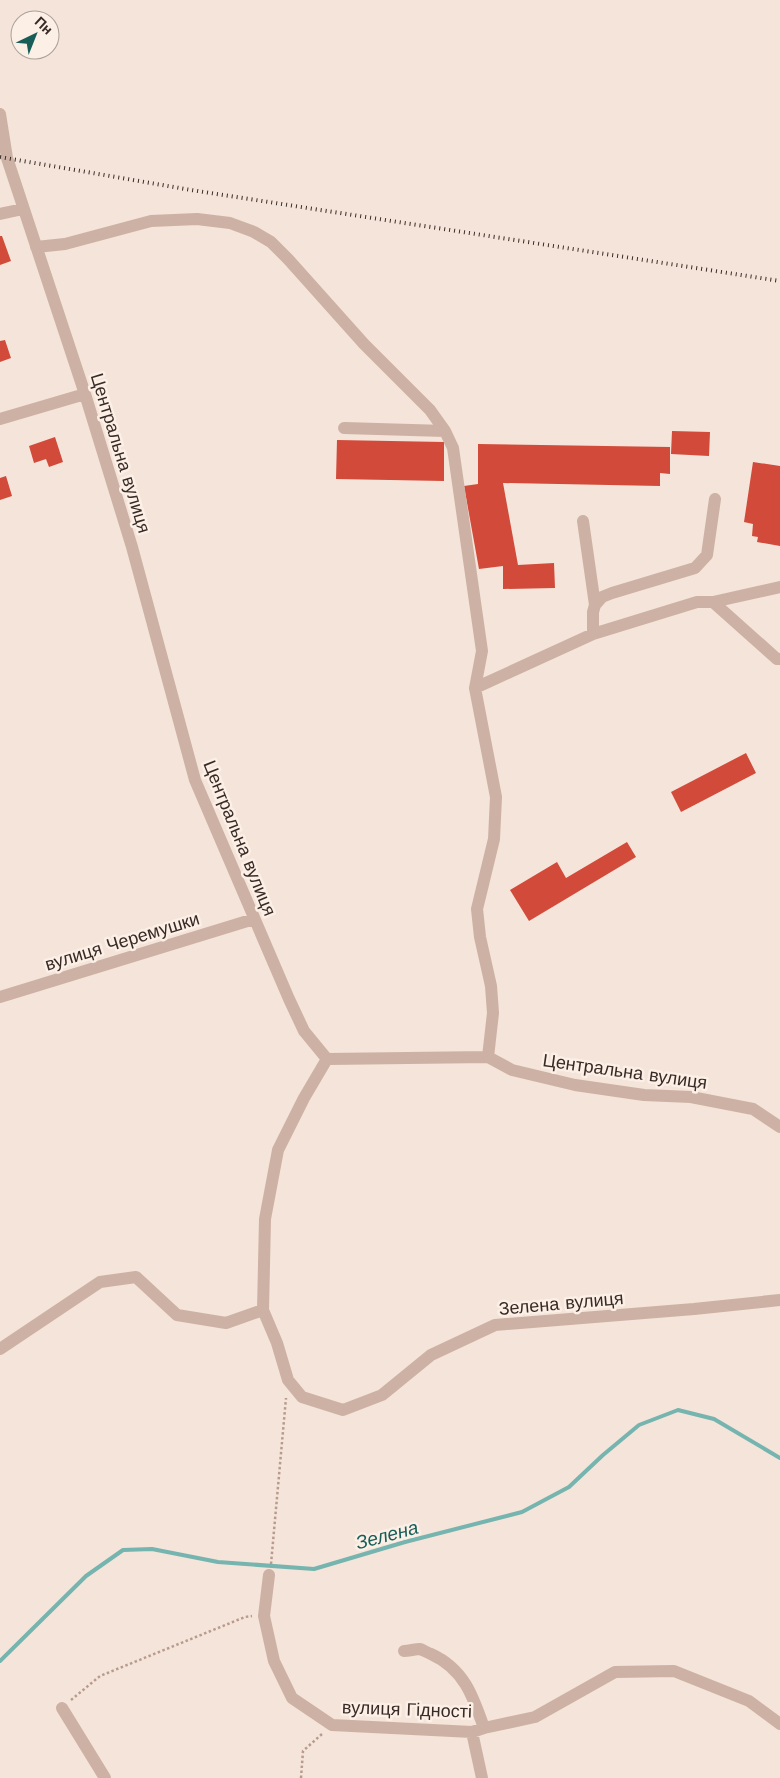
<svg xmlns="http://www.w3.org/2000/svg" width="780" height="1778" viewBox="0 0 780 1778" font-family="'Work Sans',sans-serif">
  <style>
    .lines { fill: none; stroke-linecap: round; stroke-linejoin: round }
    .stream { stroke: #75b4af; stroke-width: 4 }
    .building { fill: #d24a39 }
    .path { stroke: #b99b8e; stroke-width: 2.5; stroke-dasharray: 2.5 2.5; stroke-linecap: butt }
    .minor { stroke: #cdb1a4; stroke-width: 12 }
    .rail { stroke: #382a26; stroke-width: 4; stroke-dasharray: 1 4; stroke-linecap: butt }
    .labels { text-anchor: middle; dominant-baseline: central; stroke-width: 5; stroke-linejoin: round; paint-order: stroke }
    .street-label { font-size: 18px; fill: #382a26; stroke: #fbefe6 }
    .water-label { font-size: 19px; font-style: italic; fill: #175e59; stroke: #fbefe6 }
  </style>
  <rect width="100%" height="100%" fill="#f4e4d9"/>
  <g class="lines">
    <path class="stream" d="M 0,1661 L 86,1576 L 123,1550 L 152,1549 L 218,1562 L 314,1569 L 405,1542 L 522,1512 L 569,1487 L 603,1455 L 639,1425 L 678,1410 L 714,1419 L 780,1458"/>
  </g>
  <path class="building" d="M 0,236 L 2,236 L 11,261 L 0,265 Z
    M 5,340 L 11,358 L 0,362 L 0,341 Z
    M 672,431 L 710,432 L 709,456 L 671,454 Z
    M 55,437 L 63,462 L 49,467 L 46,459 L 34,463 L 29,446 Z
    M 337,440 L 444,442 L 444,481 L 336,479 Z
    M 478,444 L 670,447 L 670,474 L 660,473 L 660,486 L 503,483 L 518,565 L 554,563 L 555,588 L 503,589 L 503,566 L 479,569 L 464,486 L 478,484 Z
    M 753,462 L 780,466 L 780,546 L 757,542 L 758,537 L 752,536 L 753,524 L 744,522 Z
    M 6,476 L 12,496 L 0,500 L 0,478 Z
    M 746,753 L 756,773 L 681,812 L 671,792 Z
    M 627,842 L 636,857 L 529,921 L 510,890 L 557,862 L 566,878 Z"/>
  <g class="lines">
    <path class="path" d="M 271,1564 L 286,1398
      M 71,1700 L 100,1676 L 245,1617 L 252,1616
      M 301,1778 L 303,1751 L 322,1734"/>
    <path class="minor" d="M 0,114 L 7,158 L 85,394 L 132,547 L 195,780 L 289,999 L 304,1031 L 327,1059
      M 0,214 L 23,209
      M 36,247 L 65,244 L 151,221 L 197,219 L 230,223 L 254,232 L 271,242 L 288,259 L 364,344 L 430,410 L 445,431 L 453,448 L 482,651 L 475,688 L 496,797 L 494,839 L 477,909 L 480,937 L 491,986 L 493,1013 L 488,1057
      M 0,419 L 85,394
      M 344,428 L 445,431
      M 583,521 L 595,605 L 593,612 L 593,634
      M 713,602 L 780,587
      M 595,605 L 602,597 L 612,593 L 695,568 L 707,555 L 715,499
      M 475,688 L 593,634 L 697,602 L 713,602 L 777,659 L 780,659
      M 0,997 L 254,919
      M 327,1059 L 304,1098 L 278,1150 L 265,1219 L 263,1310 L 277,1343 L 288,1380 L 302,1397 L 343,1410 L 382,1395 L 431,1355 L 495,1325 L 694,1309 L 780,1300
      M 327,1059 L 488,1057 L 512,1070 L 575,1085 L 644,1095 L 691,1097 L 753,1109 L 780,1127
      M 0,1349 L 100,1282 L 136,1277 L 177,1315 L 226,1323 L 263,1310
      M 269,1575 L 264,1616 L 274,1661 L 292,1698 L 332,1725 L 472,1732 L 484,1728 L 535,1717 L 615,1672 L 674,1671 L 749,1701 L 780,1724
      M 404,1651 C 409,1651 415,1649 420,1649 C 423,1650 428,1653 431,1654 C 464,1669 473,1696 484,1728
      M 62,1708 L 105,1778
      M 472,1732 L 482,1778"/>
    <path class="rail" d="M 0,157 L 191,190 L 780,281"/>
  </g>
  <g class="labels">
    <g class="street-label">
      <text transform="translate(121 453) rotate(73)">Центральна вулиця</text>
      <text transform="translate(240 838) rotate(68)">Центральна вулиця</text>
      <text transform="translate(122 941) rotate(-17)">вулиця Черемушки</text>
      <text transform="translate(625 1071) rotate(8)">Центральна вулиця</text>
      <text transform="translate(561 1303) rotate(-5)">Зелена вулиця</text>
      <text transform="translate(407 1709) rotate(2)">вулиця Гідності</text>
    </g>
    <g class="water-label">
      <text transform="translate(387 1535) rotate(-15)">Зелена</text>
    </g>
  </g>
  <g transform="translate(35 35) rotate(43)"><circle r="24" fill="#fbefe6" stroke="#ada099"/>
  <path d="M0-4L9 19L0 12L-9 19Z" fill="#175e59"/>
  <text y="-8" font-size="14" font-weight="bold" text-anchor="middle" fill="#382a26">Пн</text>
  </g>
</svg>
